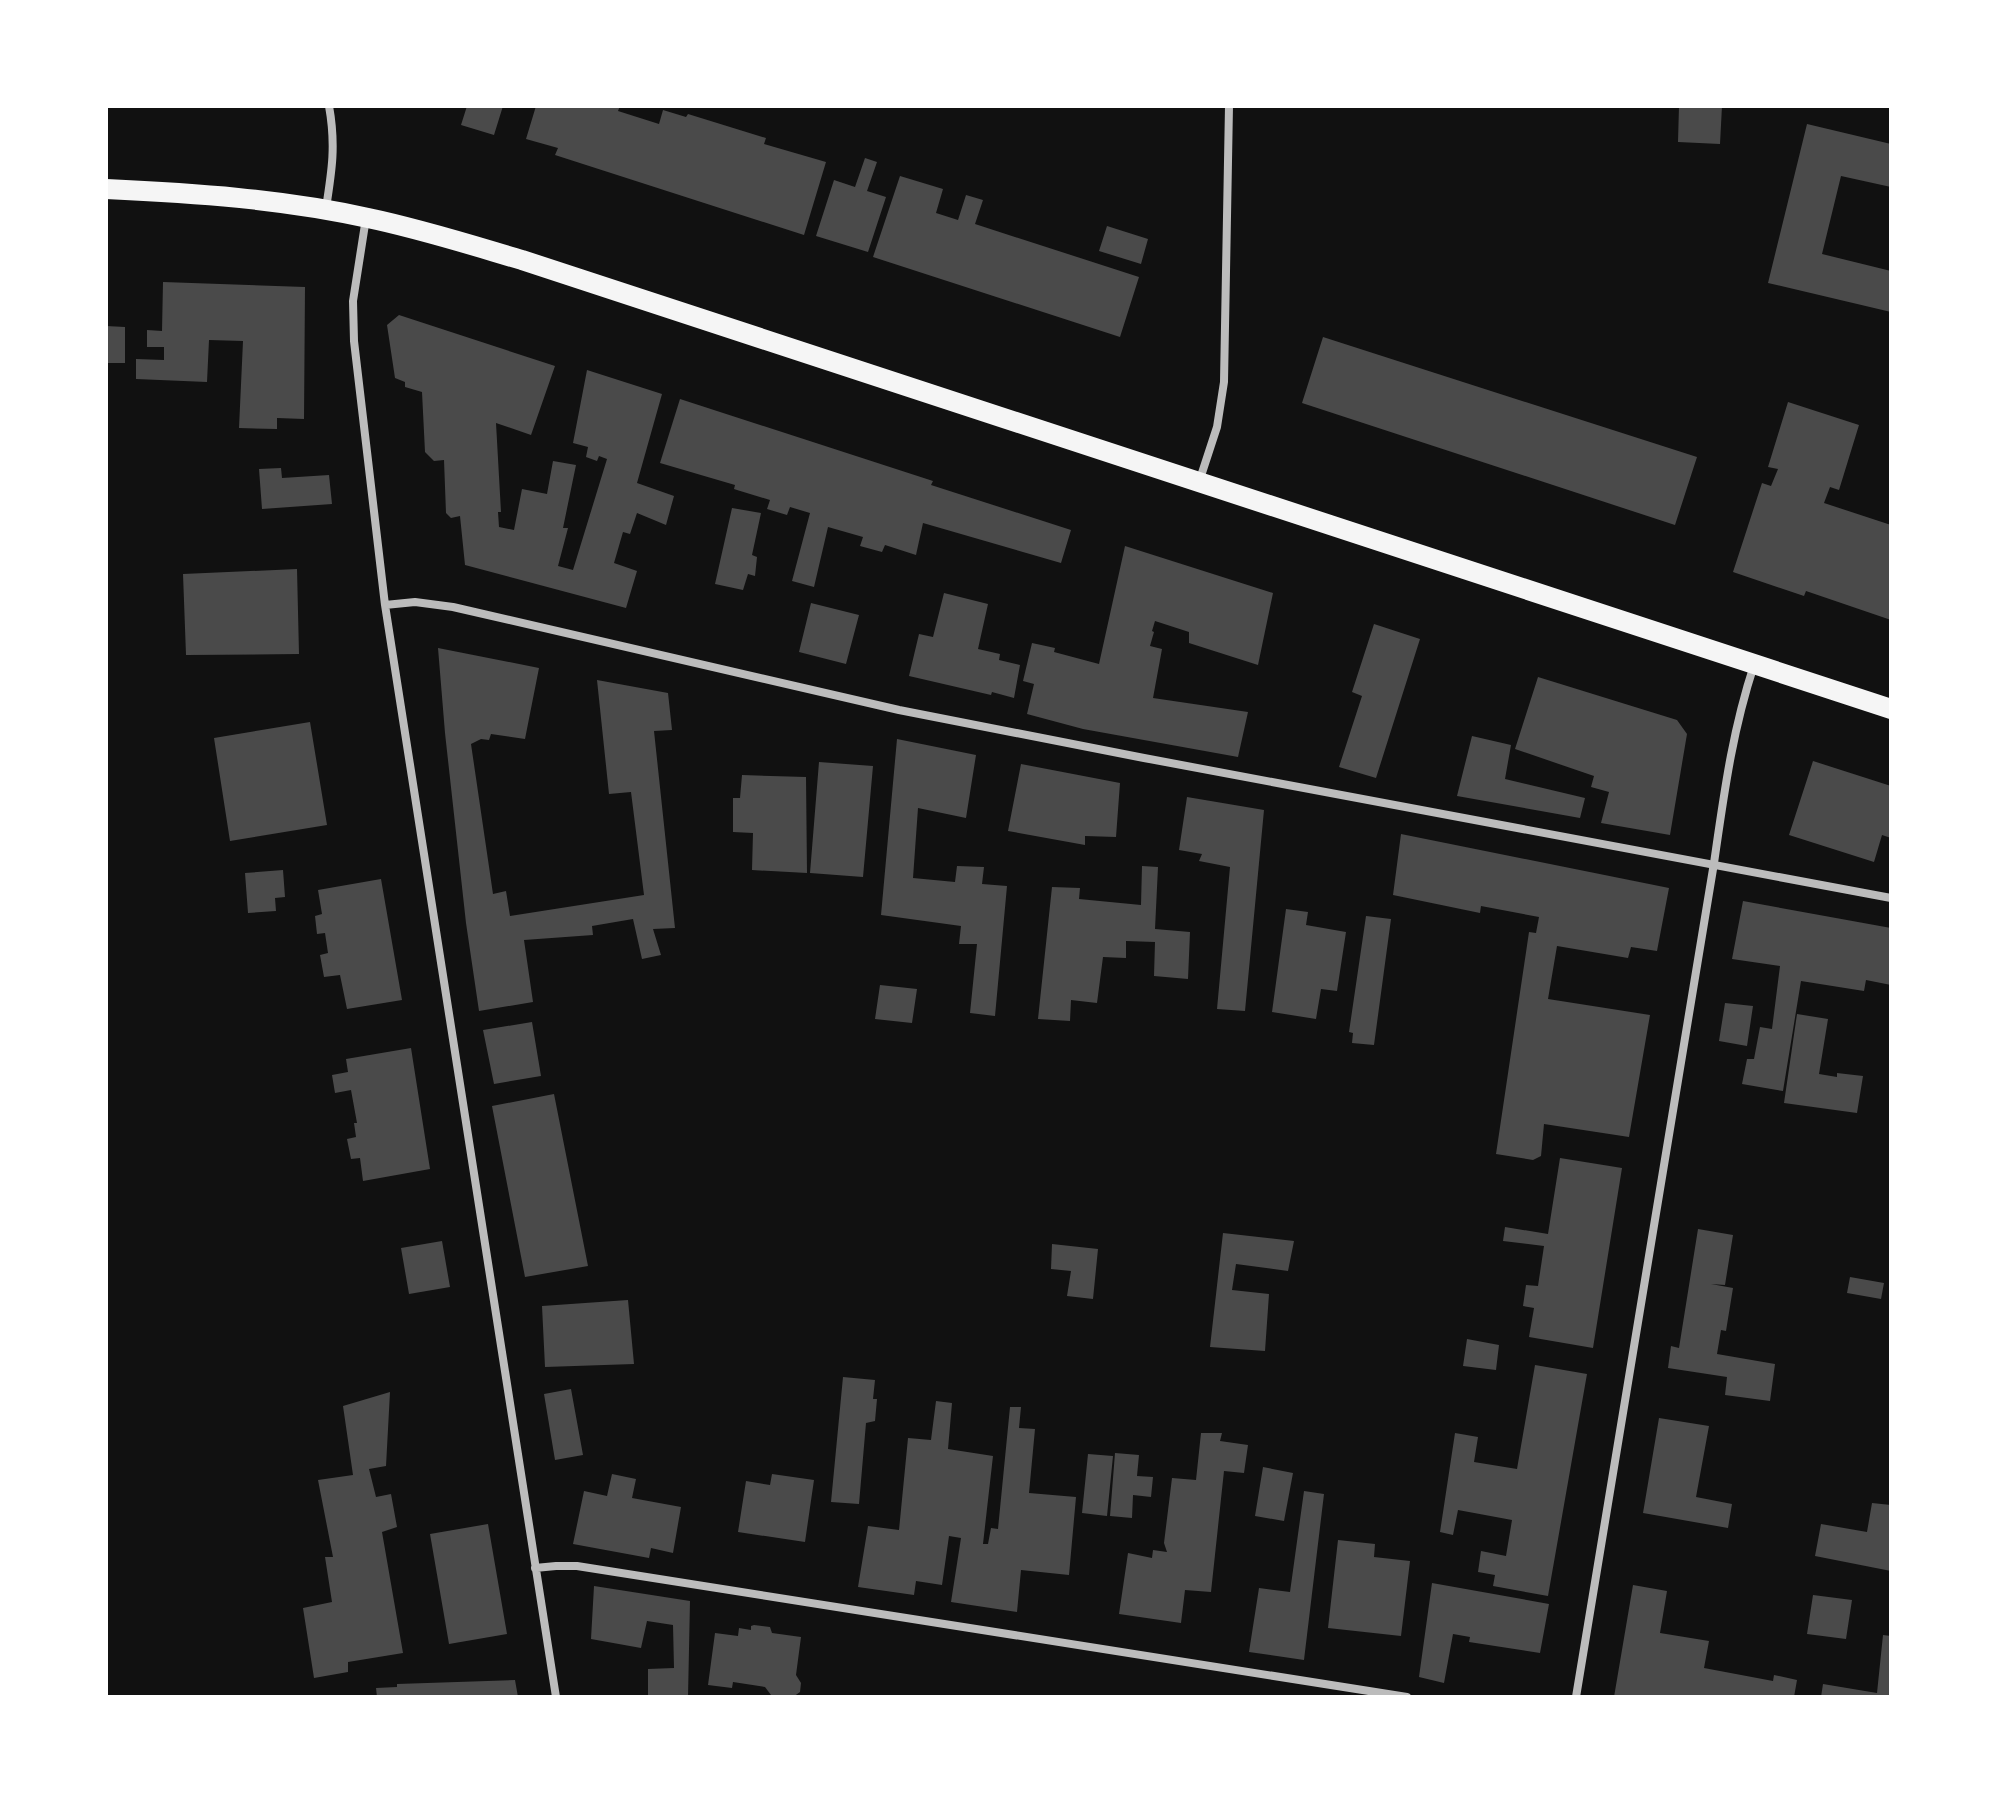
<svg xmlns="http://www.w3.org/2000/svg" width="1997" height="1803" viewBox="0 0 1997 1803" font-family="'Exo 2',sans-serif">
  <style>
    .building { fill: #4a4a4a }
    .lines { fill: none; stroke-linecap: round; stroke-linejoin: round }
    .minor { stroke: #bcbcbc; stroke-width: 8 }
    .primary { stroke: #f5f5f5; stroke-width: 20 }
  </style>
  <rect width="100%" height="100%" fill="#111"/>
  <path class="building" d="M 467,106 L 503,106 L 494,135 L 461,125 Z
    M 536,106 L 620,106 L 618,111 L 659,124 L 663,110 L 686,117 L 688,114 L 766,138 L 764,144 L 826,162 L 804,235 L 555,155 L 558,148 L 526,139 Z
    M 1679,106 L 1722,106 L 1720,144 L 1678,142 Z
    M 1807,124 L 1891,144 L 1891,187 L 1841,176 L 1822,254 L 1891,271 L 1891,312 L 1768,283 Z
    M 865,158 L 877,162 L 867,191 L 886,197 L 868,252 L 816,236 L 834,180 L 855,187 Z
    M 900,176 L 943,189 L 936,213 L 958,220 L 966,195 L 983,200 L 975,224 L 1139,277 L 1120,337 L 873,257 Z
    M 1107,226 L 1148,239 L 1141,264 L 1099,251 Z
    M 163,282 L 305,287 L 304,419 L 277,418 L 277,429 L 239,428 L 243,341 L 209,340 L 207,382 L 136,379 L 136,359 L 164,360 L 164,347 L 147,347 L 147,330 L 162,331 Z
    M 399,315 L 555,366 L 531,435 L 496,423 L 501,512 L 498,512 L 499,527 L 514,530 L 522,489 L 547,494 L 553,461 L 576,465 L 563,528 L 568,528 L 558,566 L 573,570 L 607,459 L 599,456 L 597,461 L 586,457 L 588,447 L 573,443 L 587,370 L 662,394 L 637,483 L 674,496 L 666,525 L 637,513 L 630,534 L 623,532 L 614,563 L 637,571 L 626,608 L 465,565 L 460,516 L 451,518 L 446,513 L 444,460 L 434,461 L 425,452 L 422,392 L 405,387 L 405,382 L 395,378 L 387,325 Z
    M 106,326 L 125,327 L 125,363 L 106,363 Z
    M 1323,337 L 1697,457 L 1675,525 L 1302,403 Z
    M 680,399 L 933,481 L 931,485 L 1071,530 L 1061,563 L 923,523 L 916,555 L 885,545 L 882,552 L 860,546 L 863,537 L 828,527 L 814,587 L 792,581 L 810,513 L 790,507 L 787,515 L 767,509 L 770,500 L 737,490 L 734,489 L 735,485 L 660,463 Z
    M 1788,402 L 1859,425 L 1839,490 L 1830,487 L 1824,503 L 1891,525 L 1891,620 L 1806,591 L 1804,596 L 1733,572 L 1762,483 L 1771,486 L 1778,469 L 1768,467 Z
    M 281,468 L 282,478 L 329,475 L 332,504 L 262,509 L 259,469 Z
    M 732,508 L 761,513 L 752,555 L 757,557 L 755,576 L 748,574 L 743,590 L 715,584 Z
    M 1125,546 L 1273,593 L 1258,665 L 1189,643 L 1189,632 L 1155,621 L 1152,631 L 1154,632 L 1150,646 L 1162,649 L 1153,698 L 1248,712 L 1238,757 L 1083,729 L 1027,714 L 1034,684 L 1023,681 L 1032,643 L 1055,648 L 1054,652 L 1099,664 Z
    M 297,569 L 299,654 L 186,655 L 183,574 Z
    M 944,593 L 988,604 L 978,649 L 1000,654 L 999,660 L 1020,665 L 1014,698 L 992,692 L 991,695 L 909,676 L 919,634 L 933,637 Z
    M 811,603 L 859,615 L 846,664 L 799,652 Z
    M 1374,624 L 1420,639 L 1376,778 L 1339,767 L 1362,696 L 1352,692 Z
    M 438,648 L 539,668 L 525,739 L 491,734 L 489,740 L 481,739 L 471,744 L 493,894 L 506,891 L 510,916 L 644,895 L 631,792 L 609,794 L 597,680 L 668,693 L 672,730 L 654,731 L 675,928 L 653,929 L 661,955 L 642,959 L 633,919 L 592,926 L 593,935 L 524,940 L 533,1002 L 479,1011 L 466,923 L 445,733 Z
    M 1538,677 L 1677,720 L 1687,734 L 1670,835 L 1601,823 L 1609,792 L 1591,787 L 1594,776 L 1515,749 Z
    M 310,722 L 327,825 L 230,841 L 214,738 Z
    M 1472,736 L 1511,745 L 1505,779 L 1585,798 L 1580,818 L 1457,796 Z
    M 897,739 L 976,755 L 966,818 L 918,808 L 913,878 L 955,882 L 957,866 L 984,867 L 982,884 L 1007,886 L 995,1016 L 970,1013 L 977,944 L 959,944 L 961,926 L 881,915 Z
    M 1813,761 L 1891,786 L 1891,838 L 1882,835 L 1874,862 L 1789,835 Z
    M 819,762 L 873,766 L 863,877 L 810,873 Z
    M 1021,764 L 1120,783 L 1116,837 L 1085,836 L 1085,845 L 1008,831 Z
    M 742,775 L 806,777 L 807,873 L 752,870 L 753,833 L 733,832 L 733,798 L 740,798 Z
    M 1187,797 L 1264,810 L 1245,1011 L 1217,1009 L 1230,867 L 1199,861 L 1202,854 L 1179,850 Z
    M 1401,834 L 1669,888 L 1657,951 L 1631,947 L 1628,958 L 1557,946 L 1548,999 L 1650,1015 L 1629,1137 L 1544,1124 L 1541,1156 L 1533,1160 L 1496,1154 L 1529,932 L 1536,933 L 1539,917 L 1481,906 L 1480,913 L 1393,895 Z
    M 1142,866 L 1158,867 L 1155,929 L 1190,932 L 1188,979 L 1154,976 L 1155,942 L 1126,941 L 1126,958 L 1103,957 L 1097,1003 L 1071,1000 L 1070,1021 L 1038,1019 L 1052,887 L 1080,888 L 1079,899 L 1141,905 Z
    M 283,870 L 285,897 L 275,898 L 276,911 L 248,913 L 245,873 Z
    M 381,879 L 402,1000 L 347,1009 L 340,975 L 324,977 L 320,955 L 328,953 L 325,933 L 317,934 L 315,916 L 322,914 L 318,890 Z
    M 1743,901 L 1891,928 L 1891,985 L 1866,980 L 1864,991 L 1801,981 L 1783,1091 L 1742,1084 L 1747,1059 L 1754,1059 L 1760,1027 L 1772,1029 L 1780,966 L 1732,959 Z
    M 1286,909 L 1308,912 L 1306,925 L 1346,932 L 1337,991 L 1321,989 L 1316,1019 L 1272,1012 Z
    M 1366,916 L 1391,919 L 1374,1045 L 1352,1043 L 1353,1033 L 1349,1032 Z
    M 880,985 L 917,989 L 912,1023 L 875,1019 Z
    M 1725,1003 L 1753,1006 L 1747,1046 L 1719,1041 Z
    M 1797,1014 L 1828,1019 L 1819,1074 L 1837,1077 L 1837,1073 L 1863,1076 L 1857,1113 L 1784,1103 Z
    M 532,1022 L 541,1076 L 494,1084 L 483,1030 Z
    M 411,1048 L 430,1169 L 363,1181 L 360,1158 L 351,1159 L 347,1139 L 356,1137 L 354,1123 L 357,1123 L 351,1090 L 335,1093 L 332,1075 L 348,1072 L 346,1059 Z
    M 554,1094 L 588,1266 L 525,1277 L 492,1106 Z
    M 1560,1158 L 1622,1168 L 1593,1348 L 1529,1337 L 1534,1308 L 1523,1306 L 1526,1285 L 1538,1286 L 1544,1246 L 1503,1241 L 1505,1227 L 1548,1234 Z
    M 1698,1229 L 1733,1235 L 1725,1285 L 1711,1284 L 1733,1288 L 1726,1331 L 1721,1330 L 1717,1354 L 1775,1364 L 1770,1401 L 1725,1395 L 1727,1377 L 1668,1368 L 1671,1346 L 1679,1348 Z
    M 1223,1233 L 1294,1241 L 1288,1271 L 1236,1264 L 1232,1290 L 1269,1294 L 1265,1351 L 1210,1347 Z
    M 442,1241 L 450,1287 L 409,1294 L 401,1248 Z
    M 1052,1244 L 1098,1249 L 1093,1299 L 1067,1296 L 1071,1271 L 1051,1269 Z
    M 1850,1277 L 1884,1283 L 1881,1299 L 1847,1293 Z
    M 628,1300 L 634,1364 L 545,1367 L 542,1306 Z
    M 1467,1339 L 1499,1345 L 1496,1370 L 1463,1366 Z
    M 1535,1365 L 1587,1374 L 1548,1596 L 1493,1586 L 1495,1575 L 1478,1572 L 1481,1551 L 1506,1556 L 1512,1520 L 1458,1510 L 1453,1535 L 1440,1532 L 1455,1433 L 1478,1437 L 1474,1462 L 1517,1469 Z
    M 843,1377 L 875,1380 L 873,1399 L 877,1399 L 875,1421 L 866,1423 L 859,1504 L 831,1502 Z
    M 571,1389 L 583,1455 L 555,1460 L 544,1394 Z
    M 390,1392 L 386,1466 L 369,1469 L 376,1497 L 391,1494 L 397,1527 L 382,1532 L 403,1653 L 348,1662 L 348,1672 L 314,1678 L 303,1608 L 332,1602 L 325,1557 L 333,1557 L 318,1480 L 353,1475 L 343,1406 Z
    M 936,1401 L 952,1403 L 948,1449 L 993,1456 L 983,1544 L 988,1544 L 991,1528 L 998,1529 L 1010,1407 L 1021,1407 L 1019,1428 L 1035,1429 L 1029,1493 L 1076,1497 L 1069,1575 L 1021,1570 L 1017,1612 L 951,1602 L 961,1538 L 949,1536 L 942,1585 L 916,1581 L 914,1595 L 858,1587 L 868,1526 L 899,1530 L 908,1438 L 931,1440 Z
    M 1659,1418 L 1709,1426 L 1696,1497 L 1732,1504 L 1728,1528 L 1643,1513 Z
    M 1201,1433 L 1222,1433 L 1220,1441 L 1248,1445 L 1244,1473 L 1224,1471 L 1211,1592 L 1185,1590 L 1181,1623 L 1119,1614 L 1128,1553 L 1152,1558 L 1153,1550 L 1167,1552 L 1164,1543 L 1172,1478 L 1196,1480 Z
    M 1115,1453 L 1139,1455 L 1137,1476 L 1153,1477 L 1151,1497 L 1133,1495 L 1132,1518 L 1110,1516 Z
    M 1088,1454 L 1113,1456 L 1107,1516 L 1082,1513 Z
    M 1263,1467 L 1293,1473 L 1284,1521 L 1255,1516 Z
    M 612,1474 L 636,1479 L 632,1498 L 681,1507 L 673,1553 L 651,1548 L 649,1558 L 573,1544 L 584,1491 L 607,1496 Z
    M 772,1474 L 814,1480 L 805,1542 L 738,1532 L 746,1481 L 770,1485 Z
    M 1304,1491 L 1324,1494 L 1304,1660 L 1249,1652 L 1259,1588 L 1290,1592 Z
    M 1872,1503 L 1891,1505 L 1891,1571 L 1815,1556 L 1821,1524 L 1867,1532 Z
    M 488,1524 L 507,1634 L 449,1644 L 430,1534 Z
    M 1338,1540 L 1375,1544 L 1374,1557 L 1410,1561 L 1401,1636 L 1328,1628 Z
    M 1432,1583 L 1549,1604 L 1540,1653 L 1469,1642 L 1470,1637 L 1453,1634 L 1444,1683 L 1419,1677 Z
    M 1633,1585 L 1667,1591 L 1660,1633 L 1709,1641 L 1704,1668 L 1773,1681 L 1774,1675 L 1797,1680 L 1794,1697 L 1614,1697 Z
    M 594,1586 L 690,1601 L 688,1697 L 648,1697 L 648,1669 L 674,1668 L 673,1625 L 647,1621 L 641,1648 L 591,1639 Z
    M 1813,1595 L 1852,1600 L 1846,1639 L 1807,1634 Z
    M 754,1625 L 770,1627 L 772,1633 L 801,1637 L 796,1675 L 801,1683 L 800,1692 L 793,1697 L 771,1695 L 765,1687 L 733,1682 L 732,1688 L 708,1685 L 715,1633 L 738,1636 L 739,1628 L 751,1630 L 751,1626 Z
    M 1883,1635 L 1891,1636 L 1891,1697 L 1821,1697 L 1823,1684 L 1877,1693 Z
    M 515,1680 L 518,1697 L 377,1697 L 376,1688 L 397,1687 L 397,1684 Z"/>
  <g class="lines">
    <path class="minor" d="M 326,208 C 332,170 336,145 329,106
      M 366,218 L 353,301 L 354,341 L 385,605 L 556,1697
      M 1199,482 L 1217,427 L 1224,382 L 1229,106
      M 385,605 L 415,602 L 453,607 L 899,710 L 1144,758 L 1891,898
      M 535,1568 L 556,1566 L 577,1566 L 1407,1697
      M 1576,1697 L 1714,863 C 1724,794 1732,732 1754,665"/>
    <path class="primary" d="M 106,189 C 193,193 283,199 368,218 C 421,229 471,245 522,260 L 1891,709"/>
  </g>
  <rect width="1997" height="1803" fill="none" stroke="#ffffff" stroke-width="216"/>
</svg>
